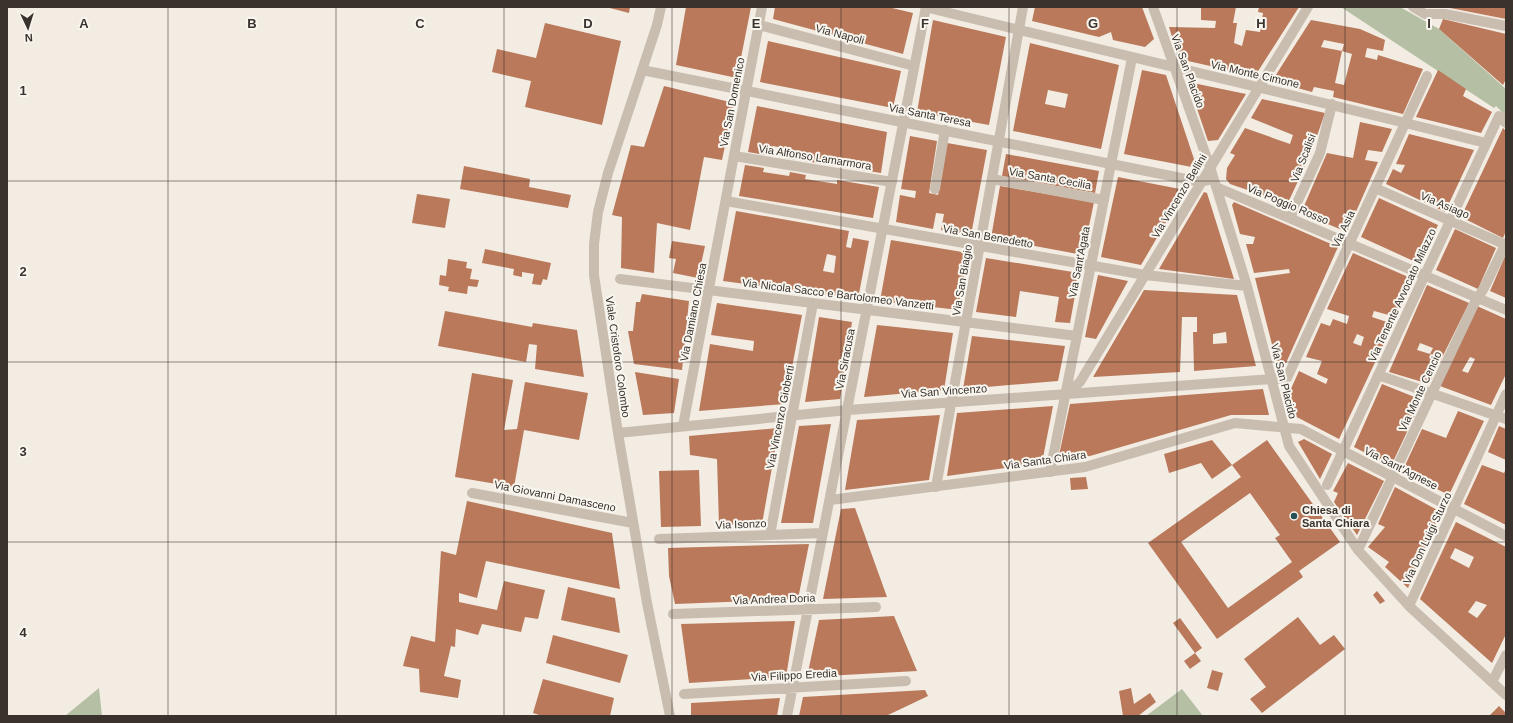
<svg xmlns="http://www.w3.org/2000/svg" width="1513" height="723" viewBox="0 0 1513 723" font-family="Helvetica,sans-serif">
  <style>
    .green { fill: #b4bfa4 }
    .building { fill: #b9795a; fill-rule: evenodd }
    .lines { fill: none; stroke-linecap: round; stroke-linejoin: round }
    .minor { stroke: #c9bdb0; stroke-width: 10 }
    .grid { fill: none; stroke: #39322d; stroke-width: 1; stroke-opacity: 0.55 }
    .poi-dot { fill: #274f56; stroke: #f9f6ef; stroke-width: 1.5 }
    .labels { text-anchor: middle; dominant-baseline: central; stroke-width: 4; stroke-linejoin: round; paint-order: stroke }
    .street-label { font-size: 11px; fill: #39322d; stroke: #f9f6ef }
    .poi-label { font-size: 11px; font-weight: bold; fill: #39322d; stroke: #f9f6ef; text-anchor: start }
    .grid-label { font-size: 13px; text-anchor: middle; font-weight: bold; fill: #39322d; stroke: #f9f6ef; stroke-width: 4; stroke-linejoin: round; paint-order: stroke }
  </style>
  <rect width="100%" height="100%" fill="#f2ece3"/>
  <path class="green" d="M 1341,7 L 1400,7 L 1439,29 L 1506,89 L 1506,116 L 1496,106 L 1494,108 Z
    M 99,688 L 102,716 L 65,716 Z
    M 1182,689 L 1203,716 L 1146,716 Z"/>
  <path class="building" d="M 606,7 L 630,7 L 629,13 Z
    M 686,7 L 751,7 L 737,78 L 676,65 Z
    M 775,7 L 888,7 L 913,13 L 903,54 L 773,19 Z
    M 1035,7 L 1142,7 L 1154,39 L 1145,47 L 1113,40 L 1111,32 L 1099,37 L 1032,21 Z
    M 1206,7 L 1236,7 L 1233,23 L 1237,23 L 1234,43 L 1242,46 L 1246,30 L 1260,32 L 1263,13 L 1258,12 L 1259,7 L 1299,7 L 1255,76 L 1179,59 L 1169,27 L 1215,28 L 1216,21 L 1201,20 L 1201,8 Z
    M 1450,7 L 1506,7 L 1506,19 L 1450,8 Z
    M 1443,19 L 1506,34 L 1506,79 L 1503,85 L 1439,29 Z
    M 933,20 L 1006,37 L 989,125 L 917,112 Z
    M 1311,20 L 1360,29 L 1385,40 L 1383,51 L 1367,48 L 1365,57 L 1377,60 L 1378,55 L 1423,69 L 1403,114 L 1333,97 L 1334,91 L 1314,87 L 1312,92 L 1272,81 ZM 1324,40 L 1344,44 L 1342,51 L 1321,47 ZM 1342,51 L 1352,54 L 1344,85 L 1335,83 Z
    M 545,23 L 621,41 L 602,125 L 525,107 L 531,81 L 492,72 L 497,49 L 536,58 Z
    M 768,41 L 901,71 L 893,108 L 760,82 Z
    M 1030,43 L 1119,65 L 1101,149 L 1013,131 ZM 1048,90 L 1068,94 L 1065,108 L 1045,104 Z
    M 1142,70 L 1166,75 L 1197,168 L 1124,154 Z
    M 1438,70 L 1466,89 L 1463,96 L 1492,112 L 1481,133 L 1416,117 Z
    M 1188,82 L 1246,94 L 1218,140 L 1208,141 Z
    M 664,86 L 734,103 L 722,160 L 704,157 L 690,230 L 657,223 L 654,273 L 621,268 L 622,217 L 612,215 L 631,145 L 644,147 Z
    M 1262,99 L 1325,113 L 1311,153 L 1286,207 L 1265,196 L 1230,184 L 1226,179 L 1227,168 L 1235,155 L 1230,153 L 1245,128 L 1290,144 L 1293,135 L 1251,118 Z
    M 757,106 L 887,132 L 881,173 L 786,158 L 788,149 L 773,146 L 772,156 L 748,152 Z
    M 1360,122 L 1392,129 L 1382,152 L 1368,150 L 1365,160 L 1378,162 L 1347,232 L 1301,213 L 1327,153 L 1353,158 Z
    M 1503,128 L 1506,131 L 1506,231 L 1503,238 L 1461,217 Z
    M 1409,134 L 1474,150 L 1445,212 L 1386,184 L 1393,169 L 1401,173 L 1405,165 L 1396,164 Z
    M 910,136 L 937,141 L 929,193 L 938,195 L 947,143 L 987,150 L 971,235 L 941,230 L 944,214 L 936,213 L 933,229 L 896,222 L 900,195 L 915,198 L 916,191 L 901,189 Z
    M 1006,154 L 1099,171 L 1095,193 L 1002,176 Z
    M 745,165 L 764,168 L 763,172 L 789,176 L 790,172 L 806,175 L 805,179 L 837,184 L 837,180 L 879,187 L 873,218 L 739,196 Z
    M 464,166 L 530,179 L 529,187 L 571,195 L 568,208 L 460,189 Z
    M 1118,177 L 1185,190 L 1141,265 L 1101,257 Z
    M 1000,186 L 1094,202 L 1083,255 L 991,238 Z
    M 1204,192 L 1207,193 L 1234,279 L 1159,269 Z
    M 417,194 L 450,199 L 445,228 L 412,223 Z
    M 1379,198 L 1438,225 L 1420,264 L 1361,237 Z
    M 1234,202 L 1338,247 L 1286,363 L 1277,364 L 1255,278 L 1290,273 L 1289,269 L 1254,273 L 1246,244 L 1253,244 L 1255,237 L 1240,234 L 1232,205 Z
    M 736,211 L 849,231 L 846,247 L 851,248 L 853,238 L 869,241 L 858,299 L 723,281 ZM 827,254 L 836,256 L 834,273 L 823,271 Z
    M 1455,229 L 1496,248 L 1478,289 L 1436,270 Z
    M 891,240 L 968,253 L 959,310 L 880,301 Z
    M 672,241 L 705,246 L 698,278 L 673,273 L 676,259 L 669,258 Z
    M 485,249 L 551,263 L 547,280 L 543,279 L 541,285 L 532,284 L 534,274 L 522,272 L 522,277 L 513,275 L 514,269 L 482,263 Z
    M 1353,253 L 1413,279 L 1396,317 L 1374,311 L 1372,317 L 1393,324 L 1339,439 L 1287,412 L 1285,402 L 1299,371 L 1326,384 L 1328,379 L 1317,374 L 1322,361 L 1306,357 L 1321,323 L 1330,326 L 1333,319 L 1347,324 L 1349,316 L 1327,309 ZM 1357,334 L 1364,337 L 1361,346 L 1353,343 Z
    M 1506,254 L 1506,298 L 1490,291 Z
    M 986,258 L 1079,273 L 1070,323 L 1055,322 L 1059,297 L 1020,291 L 1016,317 L 976,312 Z
    M 448,259 L 467,262 L 466,268 L 472,269 L 470,279 L 479,280 L 477,287 L 468,286 L 467,294 L 448,291 L 449,287 L 439,285 L 440,275 L 446,276 Z
    M 1098,275 L 1128,281 L 1096,339 L 1085,337 Z
    M 1427,285 L 1469,303 L 1429,384 L 1389,372 ZM 1420,343 L 1433,348 L 1430,354 L 1417,350 Z
    M 1144,290 L 1237,295 L 1256,366 L 1194,371 L 1193,332 L 1197,332 L 1197,317 L 1182,317 L 1180,372 L 1093,377 ZM 1226,332 L 1227,343 L 1213,344 L 1213,334 Z
    M 642,294 L 689,301 L 682,370 L 634,364 L 628,331 L 633,331 L 636,302 L 640,302 Z
    M 717,303 L 802,315 L 785,404 L 699,411 L 710,344 L 753,351 L 754,341 L 711,335 Z
    M 1477,306 L 1506,319 L 1506,374 L 1491,405 L 1440,386 ZM 1470,357 L 1475,359 L 1468,373 L 1462,371 Z
    M 445,311 L 532,327 L 533,323 L 577,330 L 584,377 L 535,369 L 537,345 L 529,344 L 526,362 L 438,346 Z
    M 819,317 L 852,322 L 847,356 L 840,399 L 805,402 Z
    M 877,325 L 953,333 L 944,390 L 864,397 Z
    M 972,336 L 1065,346 L 1058,381 L 963,389 Z
    M 635,372 L 679,379 L 674,413 L 643,415 Z
    M 472,373 L 513,380 L 504,430 L 517,429 L 525,382 L 588,393 L 579,440 L 524,430 L 514,487 L 455,477 Z
    M 1382,384 L 1422,400 L 1391,466 L 1354,447 Z
    M 1263,389 L 1269,415 L 1231,415 L 1090,456 L 1058,460 L 1070,404 Z
    M 1053,406 L 1042,463 L 947,476 L 957,413 Z
    M 1458,411 L 1484,421 L 1449,495 L 1402,472 L 1422,429 L 1446,438 Z
    M 940,415 L 929,480 L 845,490 L 857,420 Z
    M 831,424 L 813,523 L 781,523 L 799,426 Z
    M 1499,426 L 1506,429 L 1506,460 L 1488,452 Z
    M 779,428 L 762,524 L 719,525 L 717,459 L 690,455 L 689,436 Z
    M 1304,439 L 1332,454 L 1320,479 L 1298,442 Z
    M 1212,440 L 1232,465 L 1267,440 L 1340,542 L 1299,571 L 1303,577 L 1217,639 L 1148,543 L 1241,477 L 1232,465 L 1212,479 L 1201,463 L 1169,473 L 1164,454 ZM 1250,493 L 1280,535 L 1275,538 L 1292,562 L 1228,608 L 1181,542 Z
    M 1348,463 L 1384,481 L 1357,535 L 1334,502 L 1338,493 L 1333,491 Z
    M 1482,465 L 1504,473 L 1506,469 L 1506,525 L 1464,504 Z
    M 699,470 L 701,526 L 661,527 L 659,471 Z
    M 1086,477 L 1088,489 L 1071,490 L 1070,478 Z
    M 1395,487 L 1441,512 L 1408,588 L 1385,567 L 1389,562 L 1368,547 L 1385,527 L 1378,524 Z
    M 467,501 L 612,533 L 620,589 L 486,561 L 477,598 L 459,593 L 459,602 L 497,610 L 504,581 L 545,590 L 538,619 L 525,617 L 521,632 L 482,624 L 478,635 L 456,629 L 455,647 L 451,646 L 444,676 L 461,680 L 458,698 L 420,692 L 419,669 L 403,666 L 411,636 L 435,642 L 441,551 L 456,555 Z
    M 855,508 L 887,597 L 823,599 L 841,509 Z
    M 1456,522 L 1506,547 L 1506,634 L 1492,663 L 1420,599 ZM 1455,548 L 1474,557 L 1469,568 L 1450,558 ZM 1476,601 L 1487,605 L 1477,618 L 1468,612 Z
    M 809,544 L 798,599 L 675,604 L 669,576 L 668,548 Z
    M 568,587 L 615,598 L 620,633 L 561,620 Z
    M 1377,591 L 1385,601 L 1380,604 L 1373,595 Z
    M 894,616 L 917,671 L 807,677 L 819,620 Z
    M 1298,617 L 1320,645 L 1334,635 L 1345,649 L 1262,713 L 1250,699 L 1266,687 L 1244,659 Z
    M 1180,618 L 1202,648 L 1195,653 L 1201,661 L 1190,669 L 1184,661 L 1195,653 L 1173,623 Z
    M 795,621 L 786,677 L 689,683 L 681,624 Z
    M 553,635 L 628,655 L 620,683 L 546,663 Z
    M 1212,670 L 1223,673 L 1218,691 L 1207,688 Z
    M 543,679 L 614,698 L 610,716 L 542,716 L 533,713 Z
    M 1131,688 L 1134,704 L 1150,693 L 1156,702 L 1138,716 L 1123,716 L 1119,691 Z
    M 925,690 L 928,696 L 886,716 L 799,716 L 803,697 Z
    M 780,698 L 777,716 L 691,716 L 691,703 Z
    M 1499,706 L 1506,713 L 1506,716 L 1489,716 Z"/>
  <g class="lines">
    <path class="minor" d="M 661,7 L 657,25 L 608,173 L 598,212 L 594,244 L 594,275 L 618,433 L 647,603 L 670,716
      M 925,7 C 1112,53 1300,96 1486,143
      M 1153,7 L 1210,167 L 1247,286 L 1289,446 L 1358,550 L 1409,606 L 1506,695
      M 1413,7 L 1425,14 L 1445,14 L 1506,26
      M 759,25 L 914,66
      M 642,70 L 1201,182 L 1213,179
      M 734,156 L 892,182
      M 992,179 L 1104,200
      M 1216,187 L 1506,310
      M 1375,188 L 1506,245
      M 935,189 L 945,130
      M 726,201 L 1145,275 L 1247,286
      M 1290,218 L 1320,153 L 1332,104
      M 620,279 L 1077,336
      M 1378,375 L 1506,419
      M 1066,394 L 1080,382 L 1308,7
      M 683,426 L 762,7
      M 618,433 L 848,410 L 1287,378 L 1427,76
      M 1050,472 L 1132,58
      M 1327,485 L 1499,116 L 1506,123
      M 936,487 L 1023,7
      M 472,493 L 633,523
      M 830,500 L 1085,467 L 1235,423 L 1301,429 L 1506,536
      M 770,535 L 813,303
      M 659,539 L 823,533
      M 1358,550 L 1474,304 L 1484,288 L 1506,243
      M 1409,606 L 1506,394
      M 673,614 L 876,607
      M 1492,682 L 1506,655
      M 684,694 L 906,681
      M 787,716 L 926,7"/>
  </g>
  <path class="grid" d="M 168,7 L 168,716M 336,7 L 336,716M 504,7 L 504,716M 672,7 L 672,716M 841,7 L 841,716M 1009,7 L 1009,716M 1177,7 L 1177,716M 1345,7 L 1345,716M 7,181 L 1506,181M 7,362 L 1506,362M 7,542 L 1506,542"/>
  <circle class="poi-dot" cx="1294" cy="516" r="4"/>
  <g class="labels">
    <g class="street-label">
      <text transform="translate(840 34) rotate(15)">Via Napoli</text>
      <text transform="translate(1188 71) rotate(70)">Via San Placido</text>
      <text transform="translate(1255 74) rotate(13)">Via Monte Cimone</text>
      <text transform="translate(732 102) rotate(-79)">Via San Domenico</text>
      <text transform="translate(930 115) rotate(11)">Via Santa Teresa</text>
      <text transform="translate(815 157) rotate(9)">Via Alfonso Lamarmora</text>
      <text transform="translate(1303 158) rotate(-69)">Via Scalisi</text>
      <text transform="translate(1050 178) rotate(10)">Via Santa Cecilia</text>
      <text transform="translate(1179 196) rotate(-59)">Via Vincenzo Bellini</text>
      <text transform="translate(1288 204) rotate(23)">Via Poggio Rosso</text>
      <text transform="translate(1445 205) rotate(23)">Via Asiago</text>
      <text transform="translate(1343 229) rotate(-65)">Via Asia</text>
      <text transform="translate(988 236) rotate(10)">Via San Benedetto</text>
      <text transform="translate(1079 262) rotate(-79)">Via Sant'Agata</text>
      <text transform="translate(962 280) rotate(-80)">Via San Biagio</text>
      <text transform="translate(838 294) rotate(7)">Via Nicola Sacco e Bartolomeo Vanzetti</text>
      <text transform="translate(1402 295) rotate(-65)">Via Tenente Avvocato Milazzo</text>
      <text transform="translate(693 312) rotate(-79)">Via Damiano Chiesa</text>
      <text transform="translate(618 357) rotate(82)">Viale Cristoforo Colombo</text>
      <text transform="translate(845 359) rotate(-79)">Via Siracusa</text>
      <text transform="translate(1284 381) rotate(76)">Via San Placido</text>
      <text transform="translate(944 391) rotate(-4)">Via San Vincenzo</text>
      <text transform="translate(1420 391) rotate(-65)">Via Monte Cencio</text>
      <text transform="translate(780 417) rotate(-79)">Via Vincenzo Gioberti</text>
      <text transform="translate(1045 460) rotate(-8)">Via Santa Chiara</text>
      <text transform="translate(1401 468) rotate(27)">Via Sant'Agnese</text>
      <text transform="translate(555 496) rotate(11)">Via Giovanni Damasceno</text>
      <text transform="translate(741 524) rotate(-2)">Via Isonzo</text>
      <text transform="translate(1427 538) rotate(-65)">Via Don Luigi Sturzo</text>
      <text transform="translate(774 599) rotate(-2)">Via Andrea Doria</text>
      <text transform="translate(794 675) rotate(-3)">Via Filippo Eredia</text>
    </g>
    <g class="poi-label">
      <text x="1302" y="510">Chiesa di<tspan x="1302" dy="13">Santa Chiara</tspan></text>
    </g>
  </g>
  <g class="grid-label">
    <text x="84" y="28">A</text>
    <text x="252" y="28">B</text>
    <text x="420" y="28">C</text>
    <text x="588" y="28">D</text>
    <text x="756" y="28">E</text>
    <text x="925" y="28">F</text>
    <text x="1093" y="28">G</text>
    <text x="1261" y="28">H</text>
    <text x="1429" y="28">I</text>
    <text x="23" y="95">1</text>
    <text x="23" y="276">2</text>
    <text x="23" y="456">3</text>
    <text x="23" y="637">4</text>
  </g>
  <rect width="1513" height="723" fill="none" stroke="#39322d" stroke-width="16"/>
  <g transform="translate(28 28) rotate(176)" stroke="#f9f6ef" stroke-width="3" paint-order="stroke">
  <path d="M0-3L7 15L0 10L-7 15Z" fill="#39322d"/>
  <text y="-6" font-size="11" font-weight="bold" text-anchor="middle" fill="#39322d">N</text>
  </g>
</svg>
